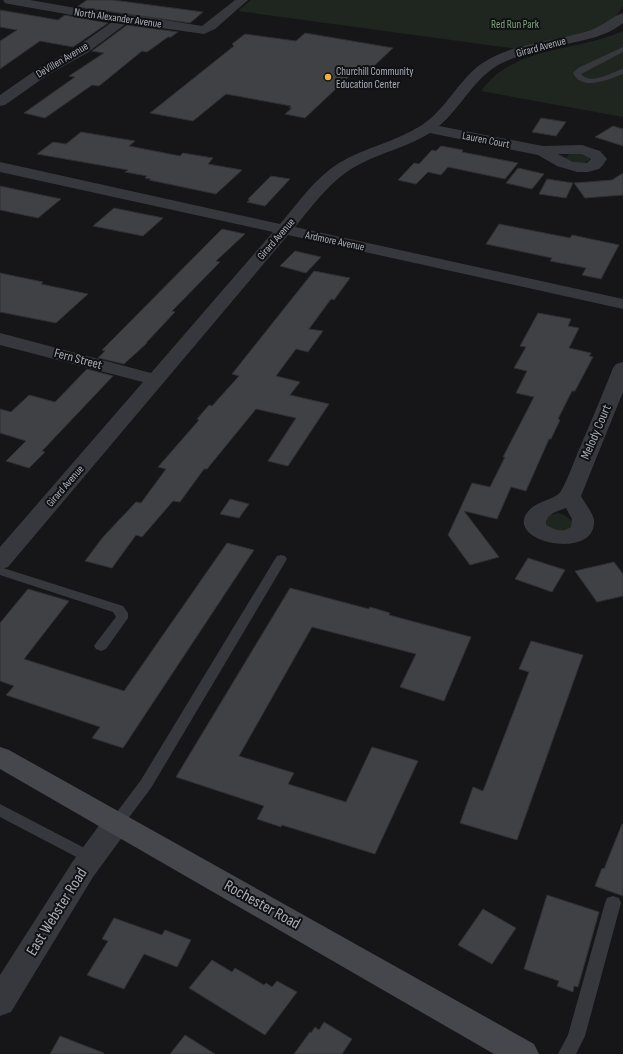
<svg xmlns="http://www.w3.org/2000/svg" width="623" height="1054" viewBox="0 0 623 1054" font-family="'Sofia Sans Condensed',sans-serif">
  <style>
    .green { fill: #1e261f }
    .building { fill: #404145; stroke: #303034 }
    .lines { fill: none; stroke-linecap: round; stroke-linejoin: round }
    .lane { fill: #37383d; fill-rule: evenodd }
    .street { fill: #37383d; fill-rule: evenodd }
    .secondary { fill: #45474d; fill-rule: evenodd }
    .poi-dot { fill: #f2b134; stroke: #111113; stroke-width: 1.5 }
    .labels { text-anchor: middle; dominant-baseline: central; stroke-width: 4; stroke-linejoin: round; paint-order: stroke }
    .far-street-label { font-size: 11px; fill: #a8adb8; stroke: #111113 }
    .far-park-label { font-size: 11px; fill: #7fa381; stroke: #111113 }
    .far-poi-label { font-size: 11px; fill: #a8adb8; stroke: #111113; text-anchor: start }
    .street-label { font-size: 13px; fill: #a8adb8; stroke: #111113 }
    .near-street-label { font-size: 16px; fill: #a8adb8; stroke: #111113 }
  </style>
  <rect width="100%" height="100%" fill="#161618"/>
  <path class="green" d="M 251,0 L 623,0 L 623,6 L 617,15 L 608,22 L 597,28 L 574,35 L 518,49 L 238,11 Z
    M 623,31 L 623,117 L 481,91 C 514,45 577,52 623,31 Z
    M 582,153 L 590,158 L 589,160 C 581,166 573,163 566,158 L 569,154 Z
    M 558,513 L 564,515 L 572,521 L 571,528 C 561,531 552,533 545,524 L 547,516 Z"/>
  <path class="building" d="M 87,0 L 113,0 L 203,12 L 190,23 L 77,7 Z
    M 0,10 L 58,20 L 65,15 L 108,23 L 73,47 L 40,41 L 0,69 L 0,41 L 17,30 L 0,27 Z
    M 127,25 L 178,32 L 171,37 L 168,37 L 147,52 L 142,51 L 99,86 L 92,85 L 45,118 L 24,113 L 75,77 L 69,76 L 104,53 L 92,51 Z
    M 305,33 L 393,48 L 374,66 L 358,68 L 305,118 L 285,114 L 292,108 L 289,108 L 291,106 L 226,94 L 193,121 L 150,113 L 234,46 L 232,44 L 245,34 L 296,41 Z
    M 541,118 L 566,122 L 556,136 L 532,132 Z
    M 613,126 L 623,129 L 623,146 L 595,137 Z
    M 81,132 L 135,141 L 129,146 L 180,156 L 183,153 L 213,158 L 208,164 L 242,170 L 216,194 L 149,180 L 151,179 L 145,178 L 147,176 L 125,172 L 128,170 L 37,154 L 53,142 L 66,144 Z
    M 441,146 L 463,150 L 462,152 L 518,163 L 505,179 L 448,167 L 441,175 L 428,172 L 416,184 L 398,180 L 414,163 L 419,164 L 432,150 L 436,151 Z
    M 518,168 L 544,174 L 532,189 L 506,183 Z
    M 623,173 L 623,195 L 585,198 L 574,183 L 612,180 Z
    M 271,176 L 290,179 L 265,206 L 247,202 L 250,200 L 248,199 Z
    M 547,179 L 573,183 L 566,198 L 539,194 Z
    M 0,186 L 61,199 L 38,218 L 0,210 Z
    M 114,208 L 163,218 L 143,236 L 93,226 Z
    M 499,224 L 570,238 L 572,235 L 619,245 L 601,279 L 582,275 L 586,268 L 550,261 L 552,258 L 486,244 Z
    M 222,229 L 245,234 L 216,261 L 220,262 L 172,311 L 175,312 L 146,343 L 147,343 L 124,364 L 98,358 L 105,351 L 102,350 Z
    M 295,251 L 321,257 L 306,273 L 280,266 Z
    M 314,271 L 350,278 L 334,300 L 331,299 L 309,329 L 323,331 L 308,352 L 296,349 L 276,376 L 300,382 L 290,395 L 329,404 L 288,466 L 268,461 L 296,418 L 256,409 L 207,469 L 204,469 L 180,502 L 173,501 L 142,537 L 136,535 L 112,568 L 85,561 L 103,537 L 136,502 L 141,503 L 166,469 L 158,467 L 199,420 L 197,419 L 209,405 L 212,406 L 239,376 L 232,374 Z
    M 0,273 L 43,282 L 41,284 L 88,294 L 56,323 L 0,312 Z
    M 538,313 L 571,319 L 568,326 L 579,328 L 569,348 L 591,353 L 589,356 L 593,357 L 575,391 L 572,391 L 558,419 L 560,420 L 551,439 L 549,439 L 526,491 L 511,487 L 497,519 L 464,511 L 499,557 L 470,565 L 448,535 L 472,483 L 490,487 L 505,457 L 503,457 L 534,397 L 516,393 L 527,371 L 514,368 L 526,347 L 520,346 Z
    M 87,369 L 113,376 L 42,451 L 45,452 L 29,468 L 6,461 L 26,441 L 0,433 L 0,409 L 11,412 L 29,395 L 55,402 Z
    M 230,499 L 249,504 L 239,518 L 220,514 Z
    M 227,543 L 254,550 L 123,748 L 92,738 L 100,727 L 6,695 L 14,686 L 0,681 L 0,623 L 28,589 L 69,601 L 24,659 L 124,691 Z
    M 528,558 L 565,570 L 552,592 L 515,579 Z
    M 614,562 L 623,574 L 623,596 L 597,602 L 575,571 Z
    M 290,588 L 369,609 L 370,607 L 390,613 L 389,615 L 471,637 L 444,701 L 400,687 L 416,654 L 312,627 L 239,756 L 294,773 L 288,784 L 346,802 L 372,747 L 418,761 L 375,854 L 282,825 L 281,827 L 257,819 L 264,806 L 176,777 Z
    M 531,641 L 583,655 L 517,840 L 460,823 L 473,787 L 483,791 L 529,672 L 519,669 Z
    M 622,824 L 623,824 L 623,896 L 595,886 L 602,868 L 604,869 Z
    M 547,895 L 599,912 L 578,987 L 574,986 L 573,992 L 557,986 L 559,981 L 524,969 Z
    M 483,909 L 516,928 L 492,964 L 458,945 Z
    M 114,918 L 162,935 L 165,930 L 191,940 L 177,967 L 144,954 L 124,989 L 87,975 L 108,941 L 102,939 Z
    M 212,960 L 232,972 L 235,968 L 264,985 L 266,983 L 272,987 L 277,981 L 297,992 L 265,1035 L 189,988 Z
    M 324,1022 L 352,1039 L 342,1054 L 294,1054 L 310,1032 L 311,1033 L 315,1027 L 319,1030 Z
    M 185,1035 L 215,1054 L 170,1054 Z
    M 60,1036 L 104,1053 L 104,1054 L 50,1054 Z"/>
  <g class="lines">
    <path class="lane" d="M 623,47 L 623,52 L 581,74 C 591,86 611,72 623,69 L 623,74 C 609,79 582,92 573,73 L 578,68 Z
      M 281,555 L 285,556 L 287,559 L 151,788 L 121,828 L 116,830 L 111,828 L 108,824 L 141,780 L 275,559 L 277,556 Z
      M 0,567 L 123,606 L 128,613 L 128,618 L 106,649 L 101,651 L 96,649 L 94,646 L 96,643 L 116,617 L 113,612 L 0,575 Z
      M 0,804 L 96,854 L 99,858 L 96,862 L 91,864 L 86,862 L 0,817 Z
      M 613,896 L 619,898 L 621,903 L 585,1036 L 576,1054 L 558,1054 L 568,1035 L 605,903 L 607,898 Z"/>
    <path class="street" d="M 3,0 L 30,0 L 110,14 L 140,16 L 202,26 L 235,0 L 248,0 L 215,29 L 204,34 L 127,23 L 87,53 L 46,76 L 5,105 L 0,106 L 0,95 L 36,70 L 77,47 L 112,22 L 9,4 L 5,3 Z
      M 623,13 L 623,23 C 606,37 583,40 563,45 C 542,49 521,54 502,63 C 474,77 462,107 439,126 L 543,146 L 582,145 L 600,151 L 607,159 L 602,166 L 599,169 L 588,172 L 577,172 L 557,166 L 538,155 L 430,133 C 408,147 383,152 360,164 C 332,178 314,204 295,227 L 623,299 L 623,309 L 288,235 L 8,567 L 0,569 L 0,547 L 143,382 L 0,345 L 0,333 L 151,373 L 273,232 L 0,172 L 0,162 L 280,224 C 298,203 315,178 339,163 C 365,147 396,142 422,125 C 446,109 458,81 481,64 C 513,42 555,42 591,30 C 602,26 613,16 623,13 ZM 558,154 L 582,154 L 591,159 L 587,163 L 573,162 Z
      M 623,362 L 623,392 L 581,496 C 584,502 593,513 594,520 C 596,548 556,547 539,539 C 530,535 520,527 525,516 C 533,500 555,501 561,491 C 568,479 573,464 578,452 C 590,424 602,396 613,368 L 616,364 ZM 566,508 L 572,519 L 571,527 C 562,533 555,530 546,525 C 545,514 558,511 566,508 Z
      M 116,813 L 126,816 L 130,824 L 126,832 L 93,877 L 11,1012 L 0,1016 L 0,975 L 73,861 L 106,816 Z"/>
    <path class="secondary" d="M 0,747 L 9,750 L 534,1044 L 539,1054 L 494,1054 L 0,769 Z"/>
  </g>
  <circle class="poi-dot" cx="328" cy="77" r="4"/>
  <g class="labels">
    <g class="far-street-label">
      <text transform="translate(118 18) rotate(8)">North Alexander Avenue</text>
      <text transform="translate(541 47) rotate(-15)">Girard Avenue</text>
      <text transform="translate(62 60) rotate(-31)">DeVillen Avenue</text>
      <text transform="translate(486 140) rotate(11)">Lauren Court</text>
      <text transform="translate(276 239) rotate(-49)">Girard Avenue</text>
      <text transform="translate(335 241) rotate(12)">Ardmore Avenue</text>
      <text transform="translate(65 486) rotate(-49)">Girard Avenue</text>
    </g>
    <g class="far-park-label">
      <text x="515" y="24">Red Run Park</text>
    </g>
    <g class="far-poi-label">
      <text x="336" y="71">Churchill Community<tspan x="336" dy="13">Education Center</tspan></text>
    </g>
    <g class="street-label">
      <text transform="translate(78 359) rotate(15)">Fern Street</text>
      <text transform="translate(596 432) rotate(-67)">Melody Court</text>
    </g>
    <g class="near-street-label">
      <text transform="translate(262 905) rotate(29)">Rochester Road</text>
      <text transform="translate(57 912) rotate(-58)">East Webster Road</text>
    </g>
  </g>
</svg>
